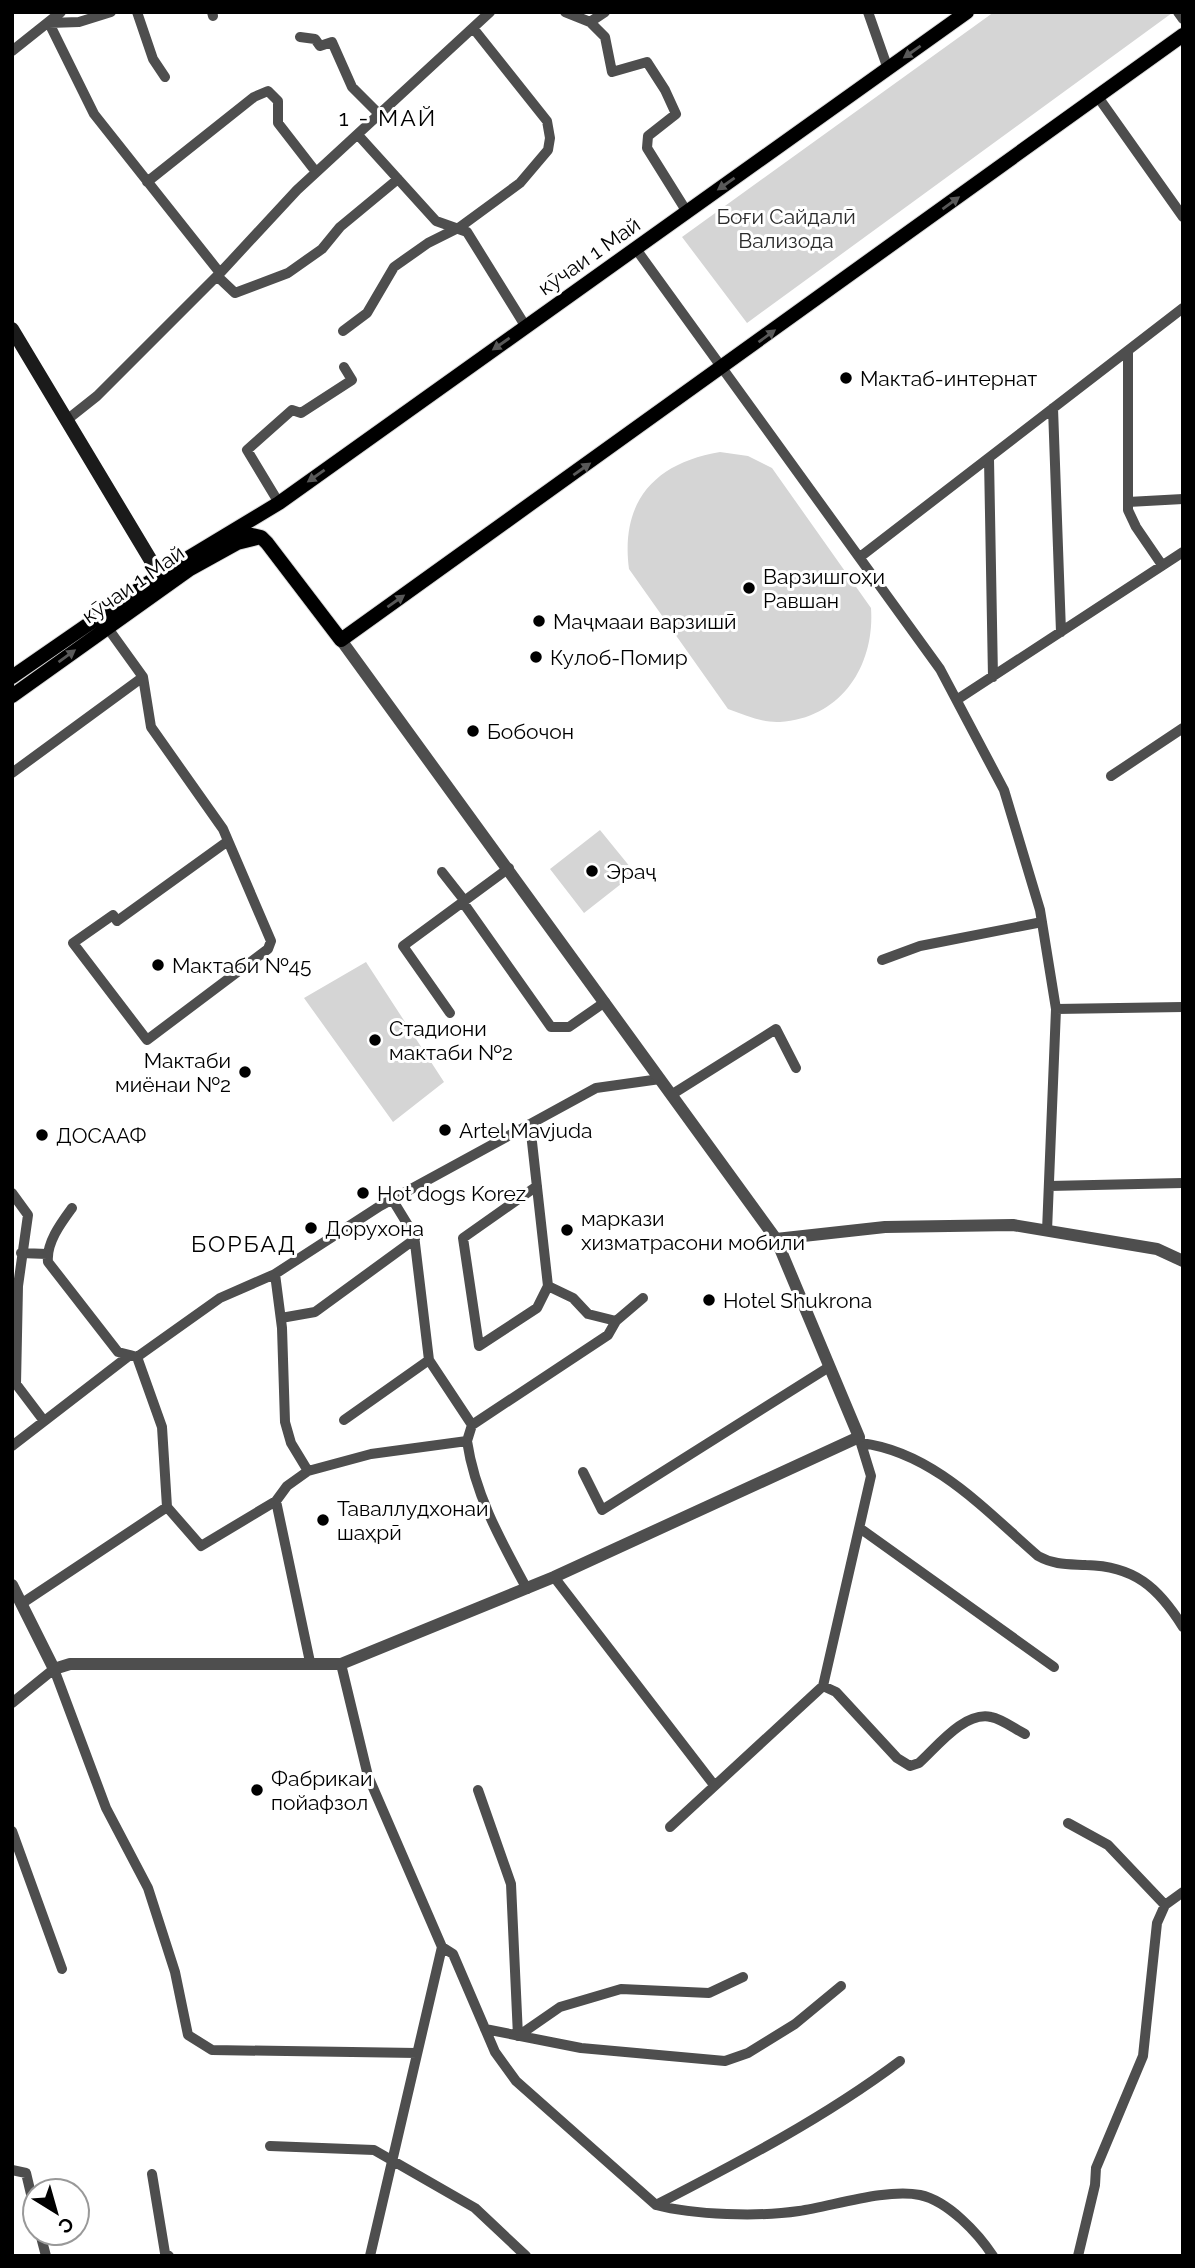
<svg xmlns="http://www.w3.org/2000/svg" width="1195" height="2268" viewBox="0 0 1195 2268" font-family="Raleway,sans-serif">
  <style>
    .green { fill: #d5d5d5 }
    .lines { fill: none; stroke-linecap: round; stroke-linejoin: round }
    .primary-casing { stroke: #dbdbdb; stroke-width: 16 }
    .minor { stroke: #4e4e4e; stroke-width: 10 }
    .tertiary { stroke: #4e4e4e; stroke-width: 12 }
    .secondary { stroke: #1b1b1b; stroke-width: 14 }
    .primary { stroke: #000; stroke-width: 14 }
    .oneway { fill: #595959 }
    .poi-dot { fill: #000; stroke: #fff; stroke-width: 2.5 }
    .labels { text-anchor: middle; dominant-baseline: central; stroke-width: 6; stroke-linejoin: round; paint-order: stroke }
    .park-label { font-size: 21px; fill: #2c2c2c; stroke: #fff }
    .street-label { font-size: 21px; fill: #000; stroke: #fff }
    .poi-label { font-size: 21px; fill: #000; stroke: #fff; text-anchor: start }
    .neighbourhood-label { font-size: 23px; letter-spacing: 2px; fill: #000; stroke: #fff }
  </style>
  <rect width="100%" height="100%" fill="#fff"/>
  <path class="green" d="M 994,12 L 1172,13 L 747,323 L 682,237 Z
    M 720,452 L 748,456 L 772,468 L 871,608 C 875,665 842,718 780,722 C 762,723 745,715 728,709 L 629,569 C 620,501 655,463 720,452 Z
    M 600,830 L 635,873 L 584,913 L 550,869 Z
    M 366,962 L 444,1082 L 393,1122 L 304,998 Z"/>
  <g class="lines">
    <g class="primary-casing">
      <path id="primary" d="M 233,531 L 261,537 L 267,543 L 341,640 L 1183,35
        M 12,677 L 158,576 L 279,503 L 967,12
        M 12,696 L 190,569 L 237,543 L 257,538"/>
    </g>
    <path class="minor" d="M 111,12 L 79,22 L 49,23 L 94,114 L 220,273
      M 137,12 L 153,59 L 165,77
      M 212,12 L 213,16
      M 565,12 L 590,22 L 605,37 L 612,72 L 647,62 L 665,90 L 676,114 L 648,136 L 647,148 L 687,212
      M 868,12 L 888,69
      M 1178,12 L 1183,19
      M 590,22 L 605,12
      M 300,37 L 315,39 L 320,46 L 332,42 L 352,87 L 380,115
      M 12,51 L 61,12
      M 1098,97 L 1183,217
      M 359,136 L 436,221 L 467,232 L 526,327
      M 147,182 L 254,97 L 268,91 L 278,101 L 278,123 L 316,172
      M 636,249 L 940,669 L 1004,790 L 1040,910 L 1056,1009 L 1047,1231
      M 217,276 L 235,293 L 288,273 L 322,249 L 340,227 L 398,179
      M 343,331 L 367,313 L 394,267 L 428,243 L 460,227 L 520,183 L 548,150 L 550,138 L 547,121 L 473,28
      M 1128,352 L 1128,510 L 1136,527 L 1162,565
      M 1053,408 L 1061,632
      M 68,419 L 97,396 L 220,273 L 297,190 L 490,12
      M 989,459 L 993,677
      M 1128,502 L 1183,499
      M 279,503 L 247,450 L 292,410 L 301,413 L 352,380 L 344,367
      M 860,557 L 1183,308
      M 107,627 L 143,677 L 151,727 L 223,829 L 271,941 L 268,949 L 147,1040 L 73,943 L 113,915 L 117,921 L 228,841
      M 958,699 L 1183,552
      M 12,773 L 143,677
      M 1111,776 L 1183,728
      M 442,872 L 464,900
      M 462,901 L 551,1027 L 569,1027 L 605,1002
      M 882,960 L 920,946 L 1042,922
      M 1056,1009 L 1183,1007
      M 450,1013 L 403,946 L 509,868
      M 671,1095 L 776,1029 L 796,1068
      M 530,1124 L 548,1286 L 573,1298 L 588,1314 L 616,1321
      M 537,1186 L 463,1238 L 479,1346 L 537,1308 L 548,1286
      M 1049,1186 L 1183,1183
      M 12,1193 L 28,1215 L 18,1286 L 16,1384 L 44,1421
      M 392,1199 L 414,1235 L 429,1360 L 472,1425
      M 72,1208 C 61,1223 46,1243 48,1262 L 118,1352 L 130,1355
      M 21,1253 L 47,1254
      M 275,1274 L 282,1328 L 285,1422 L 291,1443 L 308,1471
      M 281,1318 L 315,1312 L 415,1239
      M 137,1357 L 162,1427 L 167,1507
      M 344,1420 L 429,1360
      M 467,1441 L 472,1425 L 608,1335 L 616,1321 L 643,1298
      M 861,1443 C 933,1452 985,1510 1038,1556 C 1054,1565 1068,1564 1086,1565 C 1134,1566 1158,1587 1183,1627
      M 12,1446 L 130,1355 L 137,1357 L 220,1298 L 275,1274 L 380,1206 L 596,1088 L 660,1079
      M 583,1472 L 602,1510 L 829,1367
      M 276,1501 L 310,1662
      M 861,1529 L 1054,1667
      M 554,1577 L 714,1785
      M 21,1604 L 167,1507 L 201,1546 L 276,1501 L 287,1486 L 308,1471 L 371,1454 L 467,1441 C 475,1495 501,1541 527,1589
      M 341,1664 L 368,1776 L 442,1947 L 370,2256
      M 823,1686 L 836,1692 L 897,1758 L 910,1766 L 919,1763 C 936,1748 964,1711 991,1717 C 1002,1719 1015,1729 1025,1734
      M 12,1703 L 54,1669 L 106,1808 L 148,1888 L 175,1972 L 188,2035 L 212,2050 L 417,2053
      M 478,1790 L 511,1884 L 518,2036
      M 1068,1823 L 1108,1845 L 1165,1905
      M 670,1827 L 823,1686 L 871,1476 L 859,1437
      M 12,1831 L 62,1969
      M 442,1947 L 453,1954 L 495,2052 L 516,2081 L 656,2205 C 694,2215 759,2217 799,2211 C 833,2206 887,2188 920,2195 C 948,2201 978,2233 993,2256
      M 485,2029 L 581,2048 L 725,2061 L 748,2053 L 795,2024 L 841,1986
      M 518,2036 L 560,2007 L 621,1989 L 709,1993 L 743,1977
      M 270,2146 L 374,2150 L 475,2208 L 526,2256
      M 12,2170 L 26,2173 L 35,2211
      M 152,2174 L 165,2253 L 169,2256
      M 656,2205 C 741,2161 824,2118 900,2061
      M 40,2233 L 46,2256
      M 1078,2256 L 1095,2185 L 1096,2168 L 1143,2056 L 1157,1923 L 1165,1905 L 1183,1892"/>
    <path class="tertiary" d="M 341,640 L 776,1239 L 885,1227 L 1013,1225 L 1157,1249 L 1183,1261
      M 12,1585 L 54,1669 L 70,1664 L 341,1664 L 554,1577 L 859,1437 L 776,1239"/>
    <path class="secondary" d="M 12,329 L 165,584"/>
    <use href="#primary" class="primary"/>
  </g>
  <defs><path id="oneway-solid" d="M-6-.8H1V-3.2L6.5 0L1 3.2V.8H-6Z" transform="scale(1.75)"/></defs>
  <g class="oneway">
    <use href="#oneway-solid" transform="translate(912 52) rotate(145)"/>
    <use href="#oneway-solid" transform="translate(726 184) rotate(145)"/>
    <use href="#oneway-solid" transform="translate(951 203) rotate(-36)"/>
    <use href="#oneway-solid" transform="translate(767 336) rotate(-36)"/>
    <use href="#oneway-solid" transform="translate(501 344) rotate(145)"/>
    <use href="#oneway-solid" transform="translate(582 469) rotate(-35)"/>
    <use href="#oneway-solid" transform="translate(316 476) rotate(145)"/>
    <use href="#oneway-solid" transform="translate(396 601) rotate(-35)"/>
    <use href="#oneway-solid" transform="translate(67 656) rotate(-36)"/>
  </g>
  <g class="poi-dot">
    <circle cx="846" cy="378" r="7"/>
    <circle cx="749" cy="588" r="7"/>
    <circle cx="539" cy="621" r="7"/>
    <circle cx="536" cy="657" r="7"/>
    <circle cx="473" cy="731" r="7"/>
    <circle cx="592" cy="871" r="7"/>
    <circle cx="158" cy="965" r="7"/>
    <circle cx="375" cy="1040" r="7"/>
    <circle cx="245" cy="1072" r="7"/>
    <circle cx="445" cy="1130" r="7"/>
    <circle cx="42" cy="1135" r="7"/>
    <circle cx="363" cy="1193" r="7"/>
    <circle cx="311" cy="1228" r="7"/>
    <circle cx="567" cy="1230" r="7"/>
    <circle cx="709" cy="1300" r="7"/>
    <circle cx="323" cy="1520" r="7"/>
    <circle cx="257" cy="1790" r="7"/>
  </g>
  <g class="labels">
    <g class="park-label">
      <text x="786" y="216">Боғи Сайдалӣ<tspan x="786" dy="24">Вализода</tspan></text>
    </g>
    <g class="street-label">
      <text transform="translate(589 256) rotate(-35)">кӯчаи 1 Май</text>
      <text transform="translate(133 584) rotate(-35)">кӯчаи 1 Май</text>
    </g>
    <g class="poi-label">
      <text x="860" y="378">Мактаб-интернат</text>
      <text x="763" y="576">Варзишгоҳи<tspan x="763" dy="24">Равшан</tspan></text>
      <text x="553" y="621">Маҷмааи варзишӣ</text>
      <text x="550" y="657">Кулоб-Помир</text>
      <text x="487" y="731">Бобочон</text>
      <text x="606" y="871">Эраҷ</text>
      <text x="172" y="965">Мактаби №45</text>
      <text x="389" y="1028">Стадиони<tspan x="389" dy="24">мактаби №2</tspan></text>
      <text x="231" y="1060" text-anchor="end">Мактаби<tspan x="231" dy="24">миёнаи №2</tspan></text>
      <text x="459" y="1130">Artel Mavjuda</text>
      <text x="56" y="1135">ДОСААФ</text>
      <text x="377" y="1193">Hot dogs Korez</text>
      <text x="581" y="1218">маркази<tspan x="581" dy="24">хизматрасони мобили</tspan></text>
      <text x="325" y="1228">Дорухона</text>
      <text x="723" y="1300">Hotel Shukrona</text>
      <text x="337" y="1508">Таваллудхонаи<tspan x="337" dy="24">шаҳрӣ</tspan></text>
      <text x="271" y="1778">Фабрикаи<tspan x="271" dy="24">пойафзол</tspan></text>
    </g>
    <g class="neighbourhood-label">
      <text x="388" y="117">1 - МАЙ</text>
      <text x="244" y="1243">БОРБАД</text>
    </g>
  </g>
  <rect width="1195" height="2268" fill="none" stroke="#000000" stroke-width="28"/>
  <g transform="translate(56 2212) rotate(143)"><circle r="33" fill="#ffffff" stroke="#999999" stroke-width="2"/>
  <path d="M0-5L12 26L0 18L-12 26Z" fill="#000000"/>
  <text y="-10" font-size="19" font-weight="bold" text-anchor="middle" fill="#000000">С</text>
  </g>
</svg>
